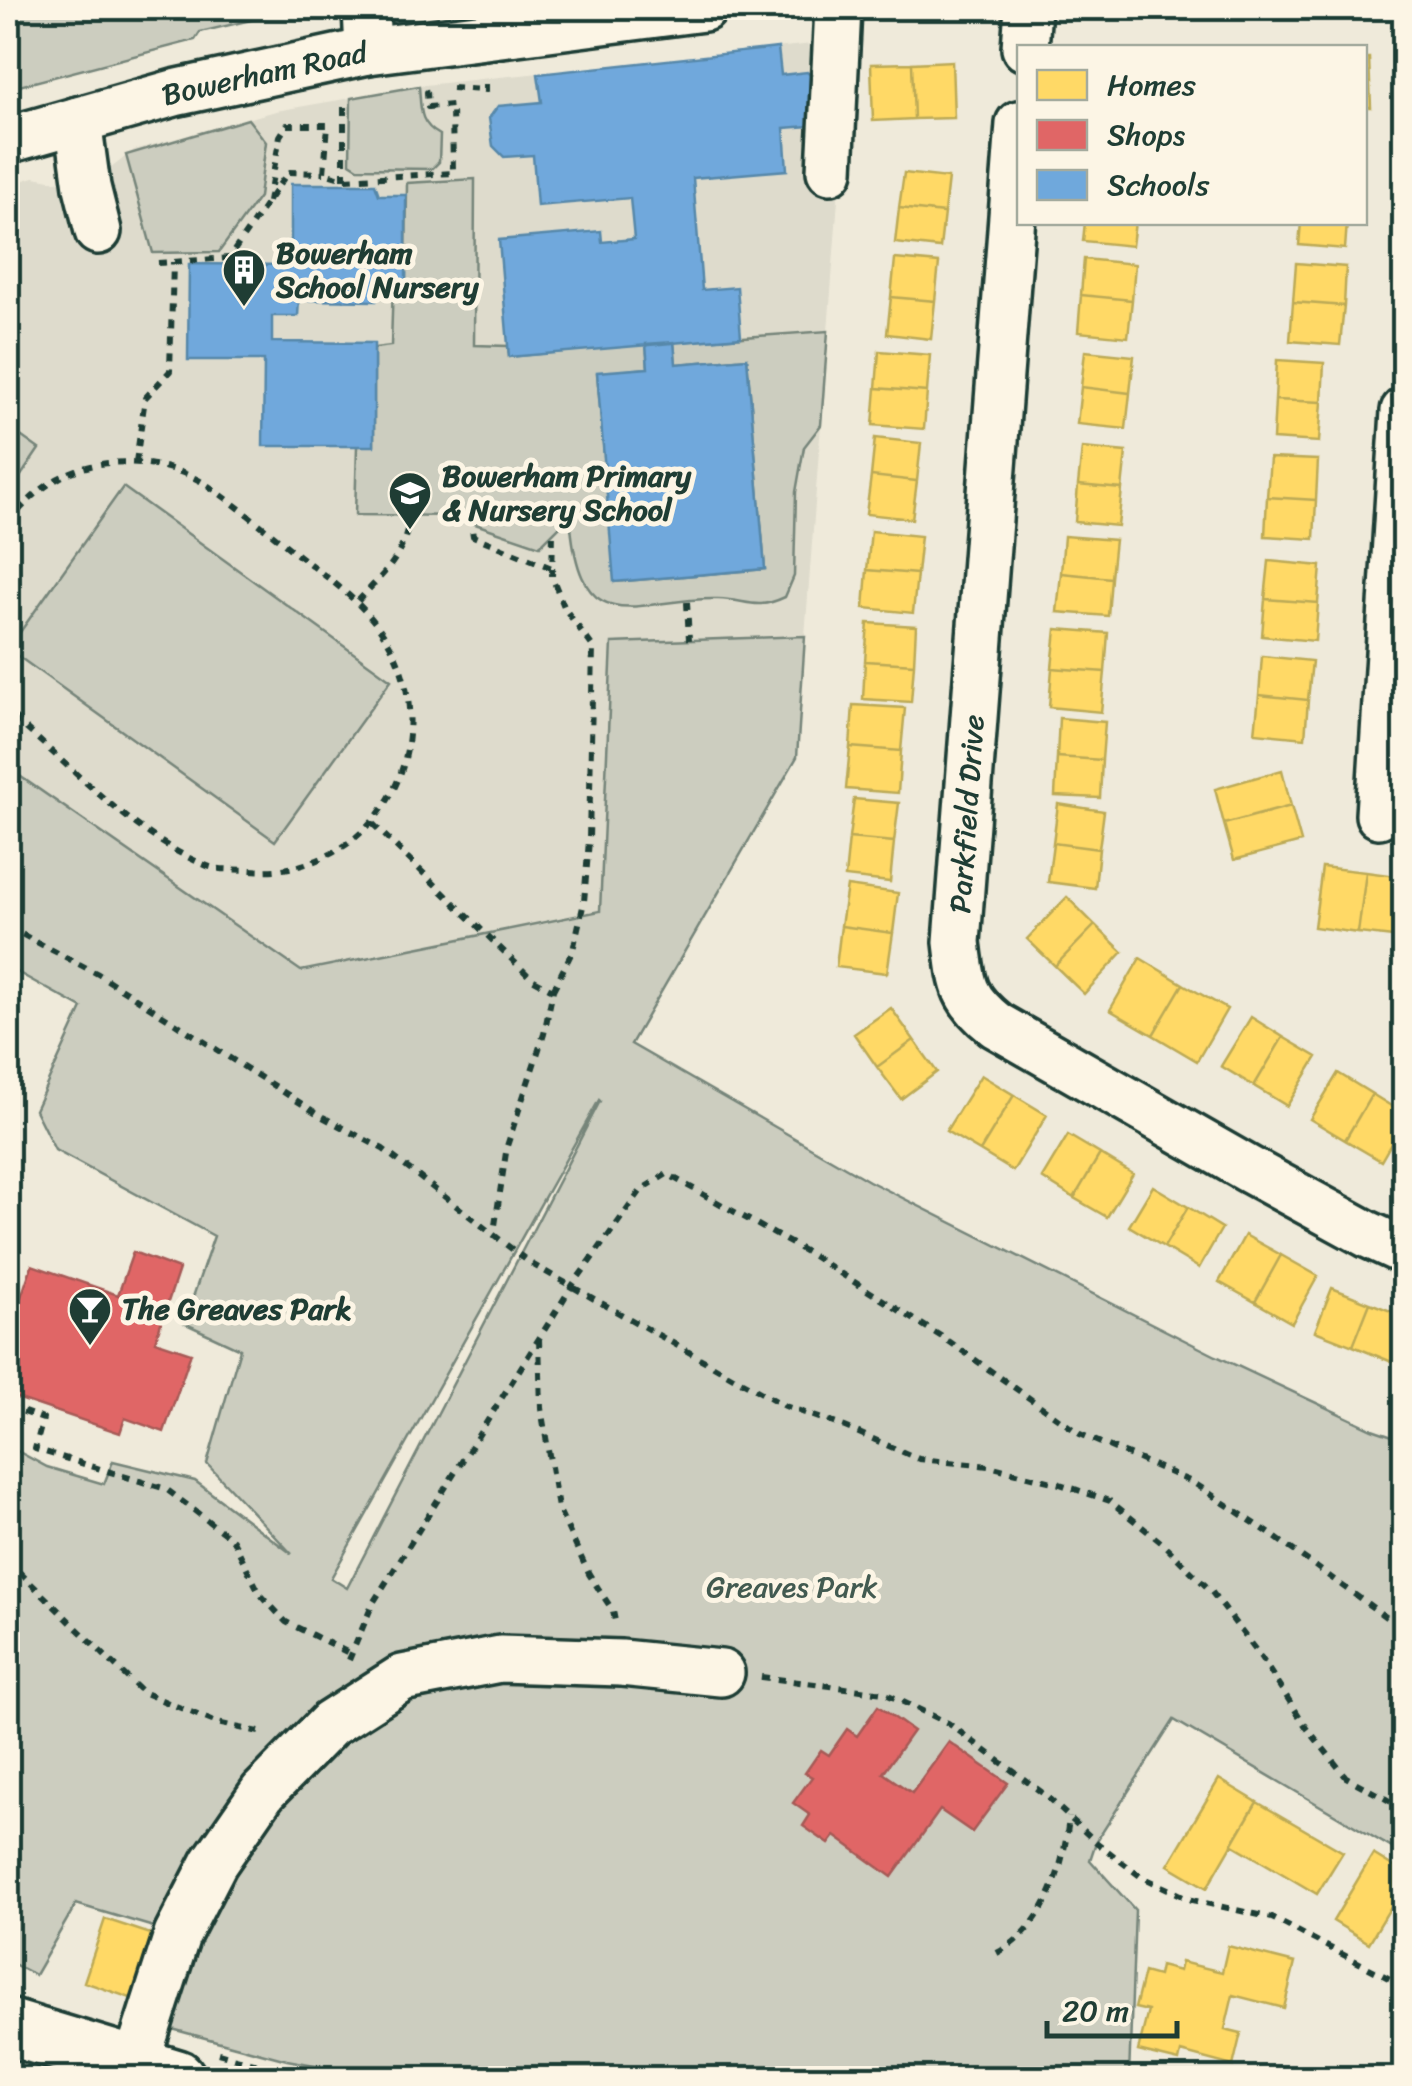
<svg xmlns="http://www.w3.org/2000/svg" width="1412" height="2086" viewBox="0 0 1412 2086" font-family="Sriracha,sans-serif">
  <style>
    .built { fill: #dedbcc }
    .green { fill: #cccdbf; stroke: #76857a; stroke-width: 2.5; fill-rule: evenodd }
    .homes { fill: #ffd966; stroke: #bcaa57; stroke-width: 2.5 }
    .shops { fill: #e06666; stroke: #a65a57; stroke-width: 2.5 }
    .schools { fill: #6fa8dc; stroke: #5788aa; stroke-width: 2.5 }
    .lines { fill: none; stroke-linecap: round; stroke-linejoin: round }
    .minor-casing { stroke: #1f3d34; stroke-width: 52 }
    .major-casing { stroke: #1f3d34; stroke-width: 62 }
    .path { stroke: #1f3d34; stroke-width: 6; stroke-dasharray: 8 8; stroke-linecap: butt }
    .minor { stroke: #fcf5e5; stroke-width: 45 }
    .major { stroke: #fcf5e5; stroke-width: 55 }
    .labels { text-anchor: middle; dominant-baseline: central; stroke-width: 10; stroke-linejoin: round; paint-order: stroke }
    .street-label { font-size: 30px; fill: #1f3d34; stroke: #fcf5e5 }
    .poi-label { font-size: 30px; font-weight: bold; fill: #1f3d34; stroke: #fcf5e5; text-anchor: start }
    .park-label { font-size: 30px; fill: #425a50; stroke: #fcf5e5 }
  </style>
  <rect width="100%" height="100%" fill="#efeada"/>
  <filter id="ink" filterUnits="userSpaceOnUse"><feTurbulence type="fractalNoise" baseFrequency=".01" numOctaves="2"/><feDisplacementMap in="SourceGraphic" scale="20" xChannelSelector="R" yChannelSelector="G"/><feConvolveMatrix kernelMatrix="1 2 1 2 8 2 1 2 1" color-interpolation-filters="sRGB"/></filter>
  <g filter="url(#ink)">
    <path class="built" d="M 850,40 L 805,636 L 612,643 L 601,911 L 301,971 L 8,768 L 8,185 L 34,177 L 87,187 L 134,150 L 276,111 L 425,85 Z"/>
    <path class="green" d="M 8,8 L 302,8 L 200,32 L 195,40 L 8,89 Z
      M 419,86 C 421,108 418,123 440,135 L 439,162 L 432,169 L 358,168 L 350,163 L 351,98 Z
      M 248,119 L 266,142 L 259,197 L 219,252 L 153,253 L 126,155 Z
      M 475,179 L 474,345 L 508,346 L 509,357 L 646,344 L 648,368 L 597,373 L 615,582 L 765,569 L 747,358 L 676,364 L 674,342 L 828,331 L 821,425 L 804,447 L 796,492 L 794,576 L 785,597 C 755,611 749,600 718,599 C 640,596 583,645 571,527 L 565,521 L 540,546 L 475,524 L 473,516 L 355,515 L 357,446 L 374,445 L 374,348 L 391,346 L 393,281 L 406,280 L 407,183 Z
      M 8,427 L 39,449 L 8,495 Z
      M 123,487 L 391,680 L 275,841 L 8,649 Z
      M 805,636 L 797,757 L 631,1044 L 869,1181 L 1216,1356 L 1372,1429 L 1404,1440 L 1404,1855 L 1174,1720 L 1096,1842 L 1090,1860 L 1135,1910 L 1129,2078 L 387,2078 L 287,2060 L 161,2026 L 177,1934 L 76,1904 L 35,1975 L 8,1961 L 8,1446 L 47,1467 L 104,1484 L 113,1461 L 195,1481 L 292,1554 L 207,1464 L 240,1349 L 184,1323 L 214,1236 L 55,1150 L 35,1110 L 82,1008 L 8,967 L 8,768 L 301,971 L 600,911 L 612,643 ZM 599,1100 L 600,1101 L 347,1588 L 331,1578 Z"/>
    <path class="homes" d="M 1364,58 L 1369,58 L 1371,107 L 1364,107 Z
      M 952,61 L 954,118 L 914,119 L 912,63 Z
      M 912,63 L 914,119 L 873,121 L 871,64 Z
      M 904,173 L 948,178 L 944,213 L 899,208 Z
      M 899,208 L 944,213 L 940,248 L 895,243 Z
      M 1085,222 L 1135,222 L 1132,246 L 1083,241 Z
      M 1301,222 L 1347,222 L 1345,249 L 1299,245 Z
      M 895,259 L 939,263 L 935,301 L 891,297 Z
      M 1084,259 L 1135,264 L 1132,300 L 1081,295 Z
      M 1296,263 L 1346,267 L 1344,306 L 1293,302 Z
      M 1081,295 L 1132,300 L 1128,337 L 1078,332 Z
      M 891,297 L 935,301 L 931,339 L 887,334 Z
      M 1293,302 L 1344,306 L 1340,345 L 1290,341 Z
      M 879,351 L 930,355 L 927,392 L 876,388 Z
      M 1085,351 L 1134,356 L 1130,393 L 1081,387 Z
      M 1277,360 L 1324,363 L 1322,402 L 1275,400 Z
      M 1081,387 L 1130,393 L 1126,429 L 1077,424 Z
      M 876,388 L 927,392 L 924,429 L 873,425 Z
      M 1275,400 L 1322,402 L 1319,442 L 1273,439 Z
      M 875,438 L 921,443 L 917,481 L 871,476 Z
      M 1082,448 L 1126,452 L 1122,489 L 1078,485 Z
      M 1270,458 L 1318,460 L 1316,500 L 1267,497 Z
      M 871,476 L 917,481 L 912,519 L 866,514 Z
      M 1078,485 L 1122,489 L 1118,526 L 1075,522 Z
      M 1267,497 L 1316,500 L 1314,539 L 1265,536 Z
      M 871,531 L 921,536 L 917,574 L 867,570 Z
      M 1064,536 L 1115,540 L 1111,578 L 1061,573 Z
      M 1269,561 L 1321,566 L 1318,603 L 1265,599 Z
      M 867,570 L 917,574 L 913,613 L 864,608 Z
      M 1061,573 L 1111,578 L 1108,616 L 1057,612 Z
      M 1265,599 L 1318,603 L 1315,641 L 1262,636 Z
      M 868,623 L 916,626 L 914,664 L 865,661 Z
      M 1056,629 L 1108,633 L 1105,672 L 1052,668 Z
      M 1262,656 L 1312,661 L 1308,700 L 1259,695 Z
      M 865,661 L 914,664 L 911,702 L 863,699 Z
      M 1052,668 L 1105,672 L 1101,712 L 1049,707 Z
      M 1259,695 L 1308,700 L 1305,738 L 1255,733 Z
      M 853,705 L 905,708 L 901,751 L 850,747 Z
      M 1059,718 L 1105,722 L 1102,760 L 1057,757 Z
      M 850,747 L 901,751 L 898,793 L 846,789 Z
      M 1057,757 L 1102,760 L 1100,798 L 1055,796 Z
      M 1282,770 L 1291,806 L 1224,824 L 1215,789 Z
      M 854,799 L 899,803 L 894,842 L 849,838 Z
      M 1058,804 L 1104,811 L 1099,849 L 1053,843 Z
      M 1291,806 L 1301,842 L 1234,860 L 1224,824 Z
      M 849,838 L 894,842 L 890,882 L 845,877 Z
      M 1053,843 L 1099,849 L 1095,888 L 1048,882 Z
      M 1322,867 L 1366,872 L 1358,933 L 1314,927 Z
      M 1366,872 L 1404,877 L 1402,938 L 1358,933 Z
      M 847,886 L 898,893 L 893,933 L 841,926 Z
      M 1067,897 L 1095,925 L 1055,966 L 1027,939 Z
      M 1095,925 L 1123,952 L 1084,994 L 1055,966 Z
      M 841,926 L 893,933 L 887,973 L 836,967 Z
      M 1140,958 L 1183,984 L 1153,1035 L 1110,1010 Z
      M 1183,984 L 1227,1009 L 1197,1061 L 1153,1035 Z
      M 891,1008 L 914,1040 L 877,1067 L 854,1034 Z
      M 1251,1017 L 1283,1037 L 1254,1086 L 1221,1066 Z
      M 1283,1037 L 1317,1057 L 1287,1106 L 1254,1086 Z
      M 914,1040 L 937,1072 L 901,1099 L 877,1067 Z
      M 1338,1073 L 1372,1094 L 1345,1140 L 1310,1119 Z
      M 981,1075 L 1014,1095 L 980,1151 L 946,1131 Z
      M 1372,1094 L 1404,1114 L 1404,1121 L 1381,1161 L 1345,1140 Z
      M 1014,1095 L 1047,1115 L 1013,1171 L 980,1151 Z
      M 1068,1135 L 1100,1154 L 1074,1198 L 1042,1178 Z
      M 1100,1154 L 1133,1174 L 1107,1217 L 1074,1198 Z
      M 1153,1186 L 1188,1207 L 1164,1247 L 1129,1226 Z
      M 1188,1207 L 1222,1228 L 1199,1268 L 1164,1247 Z
      M 1245,1235 L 1281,1255 L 1255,1302 L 1219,1282 Z
      M 1281,1255 L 1318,1276 L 1292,1323 L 1255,1302 Z
      M 1332,1288 L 1370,1303 L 1353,1346 L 1315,1331 Z
      M 1370,1303 L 1404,1316 L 1404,1329 L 1392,1362 L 1353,1346 Z
      M 1219,1779 L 1257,1802 L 1207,1888 L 1168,1865 Z
      M 1257,1802 L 1343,1852 L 1317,1894 L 1232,1844 Z
      M 1373,1854 L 1404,1873 L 1404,1885 L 1369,1943 L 1333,1921 Z
      M 105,1919 L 166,1939 L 145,2003 L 84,1982 Z
      M 1228,1946 L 1295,1963 L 1284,2008 L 1233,1995 L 1225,2029 L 1241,2033 L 1233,2066 L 1181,2052 L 1179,2061 L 1138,2051 L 1148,2011 L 1135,2008 L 1144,1972 L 1158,1976 L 1160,1966 L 1179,1971 L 1181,1962 L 1222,1972 Z"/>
    <path class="shops" d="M 133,1252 L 179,1269 L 155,1341 L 191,1353 L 164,1432 L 125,1418 L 120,1433 L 8,1395 L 8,1335 L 32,1265 L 118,1295 Z
      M 878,1706 L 913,1731 L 883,1773 L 912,1793 L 949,1742 L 1008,1783 L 972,1832 L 940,1810 L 892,1877 L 835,1836 L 829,1844 L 803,1826 L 810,1815 L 793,1803 L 812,1777 L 805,1773 L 821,1750 L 829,1755 L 847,1729 L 857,1736 Z"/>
    <path class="schools" d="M 778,48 L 781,75 L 807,72 L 823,86 L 810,126 L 784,128 L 787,170 L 693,178 L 702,290 L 737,287 L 741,337 L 509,357 L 499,240 L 601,231 L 602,242 L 634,239 L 630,198 L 537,206 L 533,155 L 504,157 L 493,146 L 489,118 L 498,106 L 542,102 L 538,74 Z
      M 291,184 L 375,184 L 379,195 L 406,195 L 406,281 L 376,281 L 376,301 L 299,300 L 298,316 L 272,316 L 272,342 L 374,343 L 374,446 L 263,446 L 264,360 L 188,360 L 189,264 L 291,265 Z
      M 674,342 L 676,364 L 747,358 L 765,569 L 614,582 L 597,372 L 648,368 L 646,344 Z"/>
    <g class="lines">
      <g class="minor-casing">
        <g id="minor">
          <path d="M 366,8 L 368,51"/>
          <path d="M 1025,48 L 1028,8"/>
          <path d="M 78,120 L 87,187 L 98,231"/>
          <path d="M 1019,124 L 957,942 C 962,984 962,998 996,1025 L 1248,1169 L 1367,1234 L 1404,1251"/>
          <path id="s1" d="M 8,140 L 174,93 L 368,51 L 704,8"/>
          <path d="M 830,171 L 838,8"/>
          <path d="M 1379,815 L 1404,411"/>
          <path d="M 135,2066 L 177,1935 L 214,1863 L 263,1792 L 330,1724 L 402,1678 L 500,1659 L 621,1663 L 721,1673"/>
        </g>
      </g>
      <g class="major-casing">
        <path id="major" d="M 8,2027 L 177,2078"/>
      </g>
      <path class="path" d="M 452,88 L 486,90 L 486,77
        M 344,179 L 344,100
        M 268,202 L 280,136 L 287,125 L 328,125 L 324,173 L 344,179 L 453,173 L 452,105 L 428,107 L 427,92 L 434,91
        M 158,263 L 229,258 L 288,172 L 324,173
        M 136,462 L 145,398 L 170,371 L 173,262
        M 470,516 L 473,536 L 552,568
        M 8,523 C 22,506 39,489 59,478 C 103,453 169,459 210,487 C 239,507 267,530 294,552 C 337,585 381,614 400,667 C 437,771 362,878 250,870 C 235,869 218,871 205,865 C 138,838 75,771 20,723 L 8,708
        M 358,601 C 384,572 405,558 409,517
        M 687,602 L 689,640
        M 373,824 L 532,979 L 553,990 L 544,1034 L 507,1146 L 494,1232
        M 8,927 L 98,974 L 321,1116 L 383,1149 L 530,1263 L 785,1406 L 845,1427 L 919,1459 L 989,1466 L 1060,1484 L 1110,1501 L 1162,1543 L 1211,1591 L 1260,1656 L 1307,1728 L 1346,1777 L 1404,1809
        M 553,990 L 573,950 L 584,902 L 589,840 L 593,647 L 565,609 L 552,577 L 553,533
        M 539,1339 L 541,1408 L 558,1508 L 589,1574 L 613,1611 L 615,1621
        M 8,1406 L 43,1419 L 35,1449 L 166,1489 L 233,1540 L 260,1594 L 286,1622 L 351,1654
        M 8,1561 L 142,1692 L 217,1723 L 259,1732
        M 349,1660 L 373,1603 L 572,1286 L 642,1189 L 667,1174 L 808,1253 L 950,1342 L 1080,1434 L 1194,1483 L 1269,1533 L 1404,1630
        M 761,1677 L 884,1693 L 948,1723 L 1044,1794 L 1096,1842 L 1140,1876 L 1192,1900 L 1272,1918 L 1404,1986
        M 997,1953 C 1045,1928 1064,1869 1069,1817
        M 218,2053 L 308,2078"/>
      <use href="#minor" class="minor"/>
      <use href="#major" class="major"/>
    </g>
  </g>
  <defs>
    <g id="building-pin" transform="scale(2.25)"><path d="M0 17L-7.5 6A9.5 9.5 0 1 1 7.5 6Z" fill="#1f3d34" stroke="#fcf5e5"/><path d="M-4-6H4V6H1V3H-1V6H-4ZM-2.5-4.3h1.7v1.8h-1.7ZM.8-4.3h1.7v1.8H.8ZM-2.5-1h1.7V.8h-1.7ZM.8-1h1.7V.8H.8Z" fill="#fff"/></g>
    <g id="school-pin" transform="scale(2.25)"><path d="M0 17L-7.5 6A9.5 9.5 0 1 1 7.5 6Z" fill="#1f3d34" stroke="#fcf5e5"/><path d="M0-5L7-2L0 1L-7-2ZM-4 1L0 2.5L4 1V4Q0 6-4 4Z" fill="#fff"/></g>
    <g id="bar-pin" transform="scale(2.25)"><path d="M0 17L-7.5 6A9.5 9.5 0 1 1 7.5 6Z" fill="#1f3d34" stroke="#fcf5e5"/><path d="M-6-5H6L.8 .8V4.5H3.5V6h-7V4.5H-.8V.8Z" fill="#fff"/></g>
  </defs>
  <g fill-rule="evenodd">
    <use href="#building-pin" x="244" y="270"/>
    <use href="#school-pin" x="410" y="493"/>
    <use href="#bar-pin" x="90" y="1309"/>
  </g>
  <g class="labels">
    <g class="street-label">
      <text stroke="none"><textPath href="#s1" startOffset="265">Bowerham Road</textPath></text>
      <text transform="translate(967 814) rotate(-86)">Parkfield Drive</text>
    </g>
    <g class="poi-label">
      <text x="276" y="253">Bowerham<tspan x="276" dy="34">School Nursery</tspan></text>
      <text x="442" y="476">Bowerham Primary<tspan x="442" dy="34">&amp; Nursery School</tspan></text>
      <text x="122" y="1309">The Greaves Park</text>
    </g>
    <g class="park-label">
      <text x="792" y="1587">Greaves Park</text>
    </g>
  </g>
  <rect width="1412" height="2086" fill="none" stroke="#fcf5e5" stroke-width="40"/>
  <rect x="20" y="20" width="1372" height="2046" fill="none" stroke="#1f3d34" stroke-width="4" filter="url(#ink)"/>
  <rect x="1017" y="45" width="350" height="180" fill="#fcf5e5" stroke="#a4ab9e" stroke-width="2.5"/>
  <rect x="1037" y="70" width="50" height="30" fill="#ffd966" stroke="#a4ab9e" stroke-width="2.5"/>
  <text x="1107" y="95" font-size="30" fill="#1f3d34">Homes</text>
  <rect x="1037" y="120" width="50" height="30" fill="#e06666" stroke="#a4ab9e" stroke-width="2.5"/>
  <text x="1107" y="145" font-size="30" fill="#1f3d34">Shops</text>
  <rect x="1037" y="170" width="50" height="30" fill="#6fa8dc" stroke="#a4ab9e" stroke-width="2.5"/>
  <text x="1107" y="195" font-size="30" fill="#1f3d34">Schools</text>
  <path d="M1047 2021v15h130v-15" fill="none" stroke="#1f3d34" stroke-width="5"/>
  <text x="1062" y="2021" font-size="30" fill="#1f3d34" stroke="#fcf5e5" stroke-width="8" paint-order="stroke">20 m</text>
</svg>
